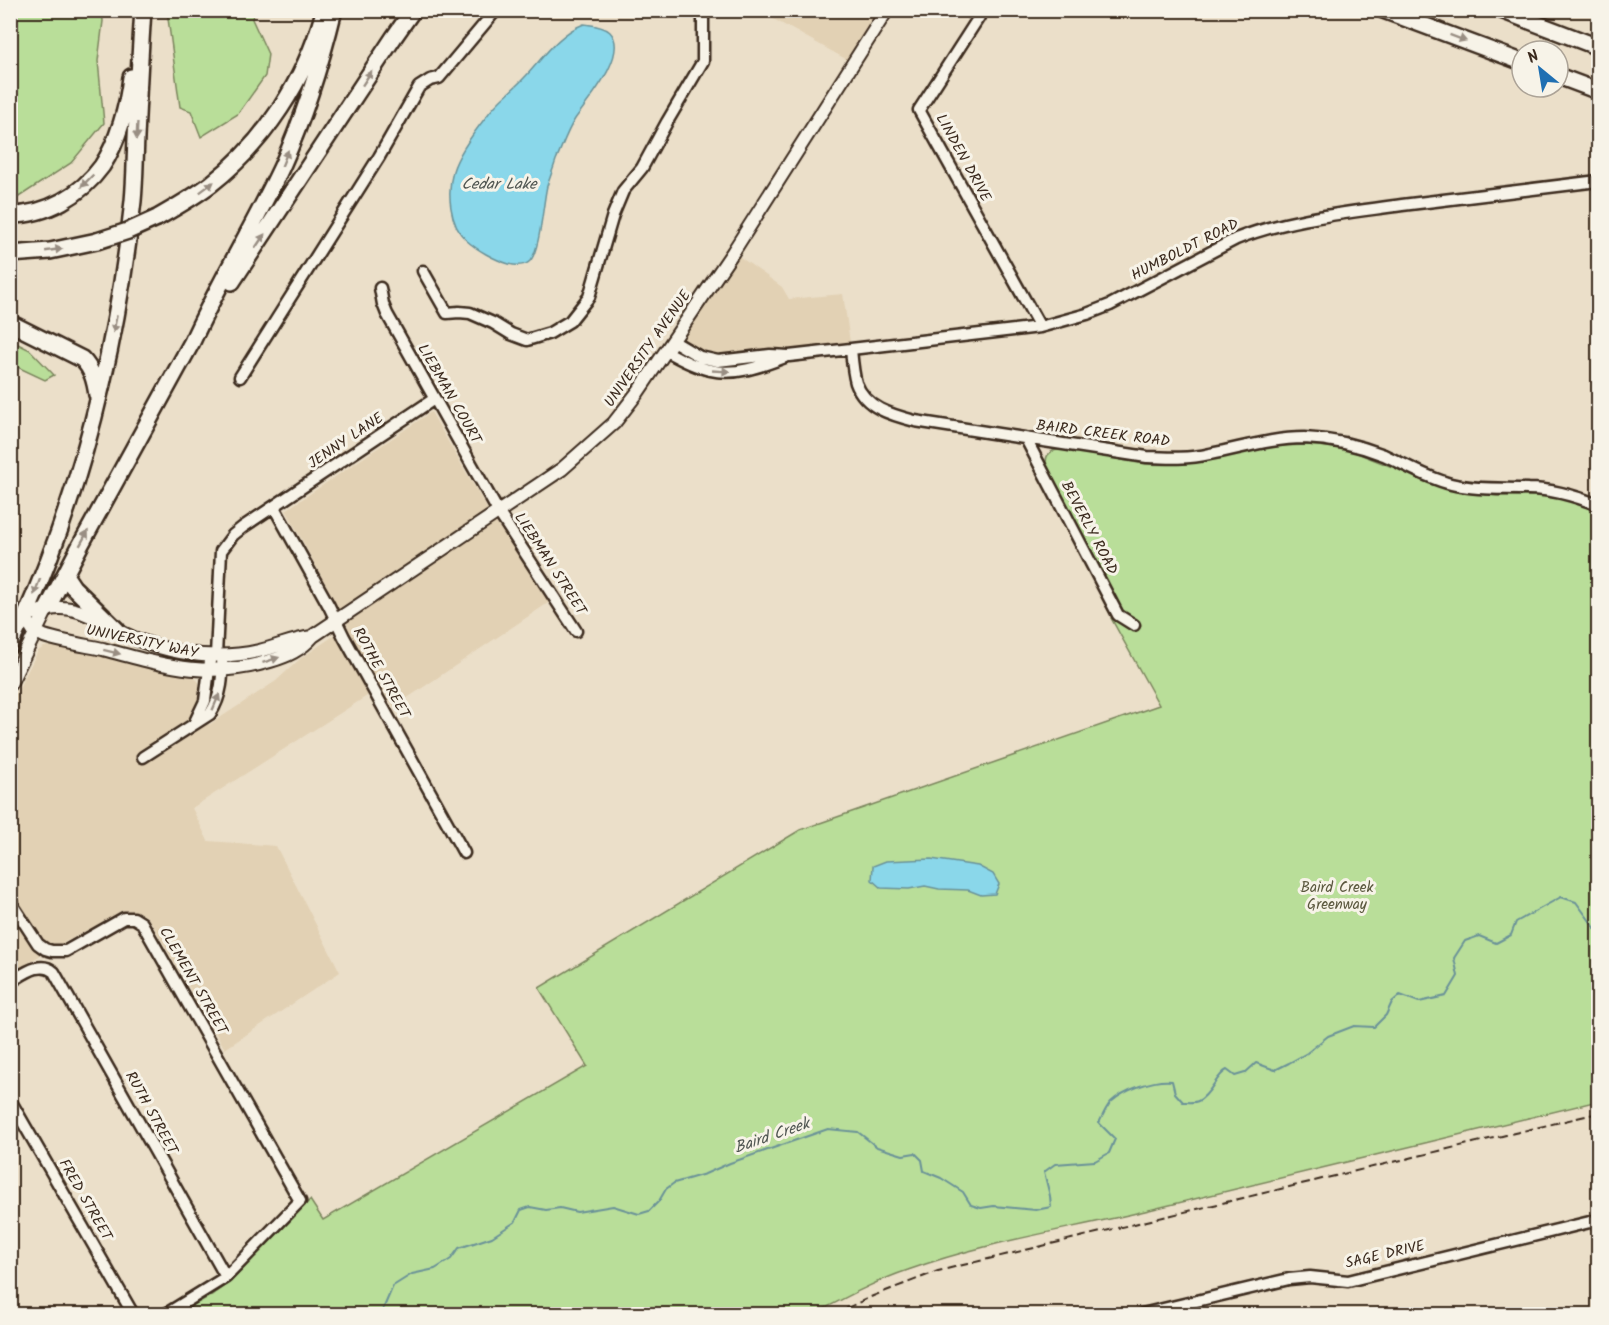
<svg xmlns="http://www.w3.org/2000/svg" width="1609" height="1325" viewBox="0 0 1609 1325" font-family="Kalam,sans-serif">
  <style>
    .built { fill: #e2d1b4 }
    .green { fill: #b9de99; stroke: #7a845c; stroke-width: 1.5 }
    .water { fill: #8ad7ea; stroke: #6a9298; stroke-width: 1.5 }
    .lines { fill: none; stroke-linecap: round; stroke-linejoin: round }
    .stream { stroke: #6a9298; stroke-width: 2 }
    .minor-casing { stroke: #3b2a1e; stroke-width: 15 }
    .major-casing { stroke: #3b2a1e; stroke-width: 16 }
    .highway-casing { stroke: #3b2a1e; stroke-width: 20 }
    .minor { stroke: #f7f3e8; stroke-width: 10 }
    .major { stroke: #f7f3e8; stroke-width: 12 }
    .highway { stroke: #f7f3e8; stroke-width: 15 }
    .rail { stroke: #3b2a1e; stroke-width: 2; stroke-dasharray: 9 4.5; stroke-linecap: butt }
    .highway-bridge-casing { stroke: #3b2a1e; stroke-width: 20; stroke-linecap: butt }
    .highway-bridge { stroke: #f7f3e8; stroke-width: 15 }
    .oneway { fill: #998e83 }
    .labels { text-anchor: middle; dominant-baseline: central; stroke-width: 6; stroke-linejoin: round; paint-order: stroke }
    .street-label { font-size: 15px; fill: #3b2a1e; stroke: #f7f3e8 }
    .park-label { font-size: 15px; fill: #5a573d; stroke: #f7f3e8 }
    .water-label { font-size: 16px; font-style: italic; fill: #4f5551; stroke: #f7f3e8 }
  </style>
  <rect width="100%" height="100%" fill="#ebdfc9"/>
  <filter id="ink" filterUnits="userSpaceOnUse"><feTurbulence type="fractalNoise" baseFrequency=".0167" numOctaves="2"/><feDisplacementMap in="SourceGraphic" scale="12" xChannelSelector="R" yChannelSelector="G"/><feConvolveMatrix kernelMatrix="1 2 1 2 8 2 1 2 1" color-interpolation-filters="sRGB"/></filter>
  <g filter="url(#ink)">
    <path class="built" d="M 759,11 L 887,11 L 853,63 Z
      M 733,252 L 782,287 L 789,299 L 843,294 L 851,349 L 718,361 L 673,341 Z
      M 431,412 L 492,517 L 551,601 L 394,707 L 381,687 L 192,808 L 208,841 L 276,846 L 340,972 L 225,1049 L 151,922 L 146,916 L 138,912 L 128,911 L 120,913 L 44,953 L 11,974 L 10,705 L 38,651 L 44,647 L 54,645 L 191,675 L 197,680 L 202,687 L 199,705 L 192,717 L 184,723 L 189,732 L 206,721 L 209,725 L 276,681 L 300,659 L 348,626 L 286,510 Z"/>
    <path class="green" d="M 11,10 L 102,11 L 103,21 L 98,61 L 104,123 L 71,163 L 11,202 Z
      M 167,11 L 255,11 L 252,19 L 268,54 L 265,76 L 238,114 L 201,137 L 191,111 L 180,107 Z
      M 10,340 L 30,350 L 54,375 L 45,380 L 11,364 Z
      M 1307,445 L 1338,448 L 1352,451 L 1395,468 L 1422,481 L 1456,491 L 1497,496 L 1544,496 L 1559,498 L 1598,510 L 1598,1101 C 1447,1138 1296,1174 1145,1211 C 1066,1230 985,1242 908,1270 C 875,1281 845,1298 814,1314 L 177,1314 L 210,1296 L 230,1282 L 310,1200 L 323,1220 L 587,1066 L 539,988 L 800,830 L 1159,705 L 1111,618 L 1123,611 L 1048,471 C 1045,463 1044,455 1053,451 C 1064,446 1123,461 1139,463 C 1186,469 1217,456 1261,448 C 1276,446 1291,445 1307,445 Z"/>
    <path class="water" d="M 584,24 C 592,25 604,26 610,32 C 630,53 587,102 575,119 C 567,131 562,147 556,160 C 553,169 550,178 547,186 C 543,203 540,251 530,261 C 525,266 516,266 509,264 C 495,260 477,250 466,240 C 449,224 447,192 453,171 C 458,154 475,131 486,117 C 496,102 512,91 524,78 C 542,59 559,33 584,24 Z
      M 931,859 L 978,866 L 993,874 L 999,884 L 995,894 L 981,895 L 968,890 L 939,889 L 925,886 L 909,889 L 881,888 L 872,880 L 873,866 L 886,861 Z"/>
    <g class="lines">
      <path class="stream" d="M 381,1314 L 393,1286 L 412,1274 L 435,1269 L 451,1259 L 459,1248 L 492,1237 L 515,1222 L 521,1210 L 530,1207 L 546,1210 L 560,1208 L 577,1212 L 613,1206 L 639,1214 L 649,1211 L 659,1201 L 666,1189 L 674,1183 L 705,1174 L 730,1163 L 828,1129 L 858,1132 L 877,1147 L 903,1155 L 915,1153 L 922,1160 L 924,1171 L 941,1178 L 963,1192 L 971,1205 L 981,1208 L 994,1206 L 1036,1210 L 1051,1207 L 1050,1196 L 1044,1172 L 1055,1164 L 1095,1161 L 1109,1153 L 1115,1139 L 1099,1123 C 1102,1117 1106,1107 1111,1102 C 1124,1090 1153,1079 1172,1081 L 1175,1093 L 1183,1102 C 1187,1102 1194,1103 1198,1101 C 1211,1095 1216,1075 1227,1070 L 1235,1076 L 1245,1073 L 1256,1063 L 1275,1070 L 1289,1063 L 1307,1053 L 1328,1036 L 1354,1026 L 1374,1027 L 1386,1015 L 1392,1002 L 1400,995 L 1419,1002 L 1446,996 L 1458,976 L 1454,958 L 1465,941 L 1479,936 L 1496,943 L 1511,935 L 1516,922 L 1561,897 L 1576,902 L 1598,932"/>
      <g class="minor-casing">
        <path id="minor" d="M 968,10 L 979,17 L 919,110 L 1040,327
          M 423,271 L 447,313 L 459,312 L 470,313 L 493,323 L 511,334 L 527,340 L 550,333 L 570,321 L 589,297 L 613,215 L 623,191 L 642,168 L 667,122 L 703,61 L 703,10
          M 380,288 L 383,304 L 387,314 L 499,513 L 576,631
          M 673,341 L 700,357 L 718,361 L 770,355 L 789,356 L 851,349 L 1040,327 L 1087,314 L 1110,305 L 1236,239 C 1289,218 1346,213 1402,205 C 1468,197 1533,189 1598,181
          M 851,349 C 852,360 853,373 856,383 C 865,408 892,415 915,421 L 1147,457 C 1168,458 1189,459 1210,454 C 1242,448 1272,438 1304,438 C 1332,439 1358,445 1384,455 C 1406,465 1427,478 1451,484 C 1476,490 1502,488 1528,489 C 1553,489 1576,496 1598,505
          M 666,351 C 680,359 695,367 710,370 C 735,376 762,366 785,357
          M 240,377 L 379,157 L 419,87 L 430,80 L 439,78 L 496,10
          M 1026,439 L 1118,615 L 1134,625
          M 274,507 L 329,606 L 344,637 L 464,853
          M 216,655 L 221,551 L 233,535 L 243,527 L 434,399
          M 194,724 L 205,701 L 210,661
          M 143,757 L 210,714 C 222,696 223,676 222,655
          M 10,901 L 38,944 L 45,949 L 52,951 L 66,951 L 124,918 L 134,918 L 142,923 L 300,1201 L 226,1277 L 166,1314
          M 10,982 C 24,974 40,960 54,972 L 226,1277
          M 10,1100 L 133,1314
          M 1142,1314 L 1289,1279 L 1310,1277 L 1348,1281 L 1598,1220"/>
      </g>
      <g class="major-casing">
        <path id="major" d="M 25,617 L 33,630 L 44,636 C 63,642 83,645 103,649 C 163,665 208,680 270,661 C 287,656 301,650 313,636 L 562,469 L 614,423 L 638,392 L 733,252 L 887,10
          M 25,617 C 76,592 96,625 141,641 C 179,655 219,660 259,651 C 277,647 294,639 312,637
          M 10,648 L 25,617
          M 10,684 L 47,609"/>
      </g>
      <g class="highway-casing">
        <path id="highway" d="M 1383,10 L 1522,62
          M 1501,10 L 1598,47
          M 1558,76 L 1598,91
          M 10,215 C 47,215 81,195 102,166 C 118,142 128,105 131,77
          M 157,218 C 176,207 194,197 211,184 C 265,142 305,80 323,15
          M 10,254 L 50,251 L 97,241
          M 232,282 L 394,37 L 413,10
          M 10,323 L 82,359 C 92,369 95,381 97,395
          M 65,575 L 73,587 L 117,630
          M 47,609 L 80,546 L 192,342 C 219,282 254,226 282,166 C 304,117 321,63 334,10
          M 25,617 C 83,486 117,344 133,201 C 135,180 135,159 136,138 C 138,95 140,53 143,10"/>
      </g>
      <use href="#minor" class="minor"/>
      <use href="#major" class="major"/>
      <use href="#highway" class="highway"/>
      <path class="rail" d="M 834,1314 L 873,1296 L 938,1271 L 1598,1113"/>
      <g class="highway-bridge-casing">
        <path id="highway-bridge" d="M 97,241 L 128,231 L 157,218"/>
      </g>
      <use href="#highway-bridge" class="highway-bridge"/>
    </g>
    <defs><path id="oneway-solid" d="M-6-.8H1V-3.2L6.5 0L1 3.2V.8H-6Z" transform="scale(1.5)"/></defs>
    <g class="oneway">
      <use href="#oneway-solid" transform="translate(1458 38) rotate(20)"/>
      <use href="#oneway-solid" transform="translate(367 78) rotate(-57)"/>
      <use href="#oneway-solid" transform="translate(137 131) rotate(93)"/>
      <use href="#oneway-solid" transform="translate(285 158) rotate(-68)"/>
      <use href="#oneway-solid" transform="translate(87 181) rotate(135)"/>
      <use href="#oneway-solid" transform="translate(207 187) rotate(-37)"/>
      <use href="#oneway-solid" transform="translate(260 241) rotate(-56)"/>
      <use href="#oneway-solid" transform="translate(54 250) rotate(-8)"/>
      <use href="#oneway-solid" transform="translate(115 324) rotate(101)"/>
      <use href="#oneway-solid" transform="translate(721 371) rotate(3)"/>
      <use href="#oneway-solid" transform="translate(84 538) rotate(-61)"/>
      <use href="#oneway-solid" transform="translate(37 587) rotate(111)"/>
      <use href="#oneway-solid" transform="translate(112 652) rotate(14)"/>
      <use href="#oneway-solid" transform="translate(271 660) rotate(-18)"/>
      <use href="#oneway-solid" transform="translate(216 702) rotate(-67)"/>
    </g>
  </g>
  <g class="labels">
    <g class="street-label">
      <text transform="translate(963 158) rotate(61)">LINDEN DRIVE</text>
      <text transform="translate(1185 250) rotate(-27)">HUMBOLDT ROAD</text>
      <text transform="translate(648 349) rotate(-55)">UNIVERSITY AVENUE</text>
      <text transform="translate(449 394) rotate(60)">LIEBMAN COURT</text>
      <text transform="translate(1103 434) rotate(7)">BAIRD CREEK ROAD</text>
      <text transform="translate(346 441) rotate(-34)">JENNY LANE</text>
      <text transform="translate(1089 528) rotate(62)">BEVERLY ROAD</text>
      <text transform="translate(550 564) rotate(57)">LIEBMAN STREET</text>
      <text transform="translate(142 642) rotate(12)">UNIVERSITY WAY</text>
      <text transform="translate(381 673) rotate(61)">ROTHE STREET</text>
      <text transform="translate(193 981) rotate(60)">CLEMENT STREET</text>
      <text transform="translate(151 1113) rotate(61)">RUTH STREET</text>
      <text transform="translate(85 1200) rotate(60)">FRED STREET</text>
      <text transform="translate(1385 1255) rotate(-13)">SAGE DRIVE</text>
    </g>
    <g class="park-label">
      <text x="1337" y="888">Baird Creek<tspan x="1337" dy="17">Greenway</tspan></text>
    </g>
    <g class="water-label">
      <text x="499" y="184">Cedar Lake</text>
      <text transform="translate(772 1136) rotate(-19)">Baird Creek</text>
    </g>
  </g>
  <rect width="1609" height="1325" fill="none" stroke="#f7f3e8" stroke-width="36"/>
  <rect x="18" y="18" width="1573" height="1289" fill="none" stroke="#3b2a1e" stroke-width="2" filter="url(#ink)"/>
  <g transform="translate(1540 69) rotate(330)"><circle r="28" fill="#f7f3e8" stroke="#aca397" stroke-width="1.5"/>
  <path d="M0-4.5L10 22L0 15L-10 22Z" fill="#1f6fb2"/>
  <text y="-9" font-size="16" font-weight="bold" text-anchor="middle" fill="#3b2a1e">N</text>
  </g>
</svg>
